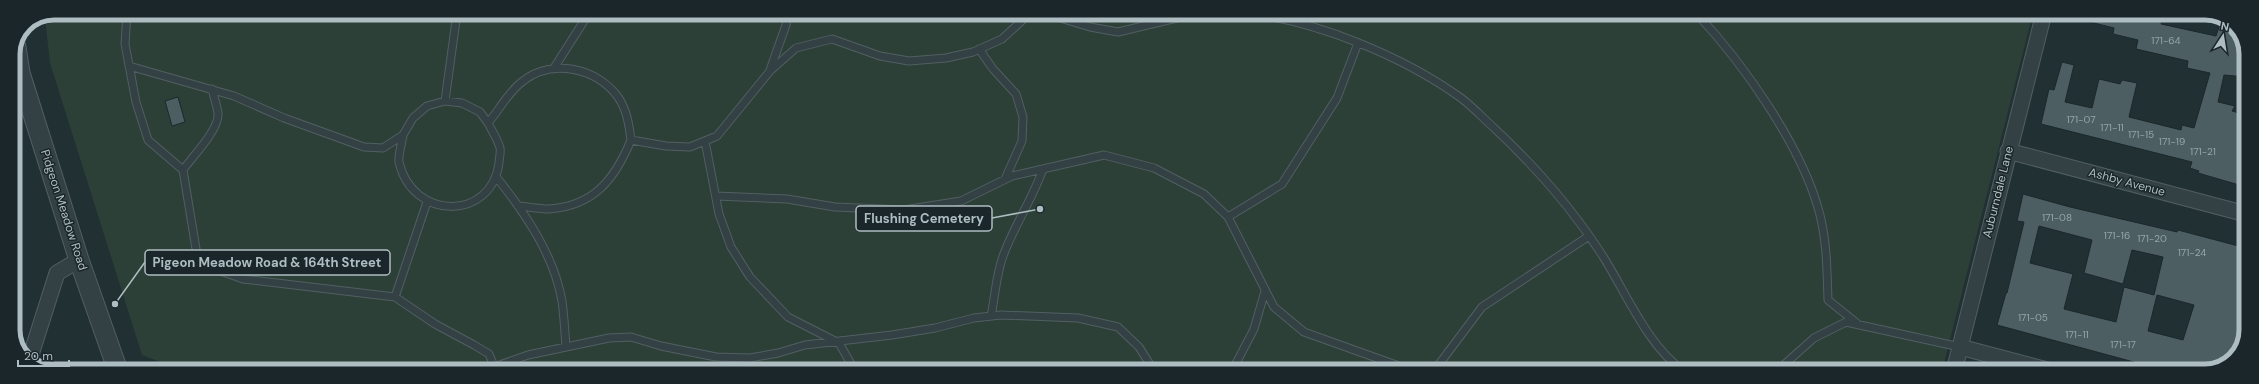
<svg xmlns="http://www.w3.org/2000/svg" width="2259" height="384" viewBox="0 0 2259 384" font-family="'DM Sans',sans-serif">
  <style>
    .green { fill: #2c4037 }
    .building { fill: #4c5e62; stroke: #1c282b; fill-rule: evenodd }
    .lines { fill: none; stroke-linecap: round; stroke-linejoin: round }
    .service-casing { stroke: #515f62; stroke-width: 9 }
    .minor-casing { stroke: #515f62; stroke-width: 17 }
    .tertiary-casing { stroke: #515f62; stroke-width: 21 }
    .service { stroke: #344144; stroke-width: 7 }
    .minor { stroke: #344144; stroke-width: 15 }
    .tertiary { stroke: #344144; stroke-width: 19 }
    .labels { text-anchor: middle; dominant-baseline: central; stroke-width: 3; stroke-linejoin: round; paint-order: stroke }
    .number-label { font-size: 10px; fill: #96a5a9 }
    .street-label { font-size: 12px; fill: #aebdc1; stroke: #1a2629 }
    .rim { fill: none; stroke: #aebdc1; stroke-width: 5 }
    .leader { fill: none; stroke: #aebdc1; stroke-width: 1.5 }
    .callout-dot { fill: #aebdc1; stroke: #1a2629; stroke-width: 1.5 }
    .callout { fill: #1a2629; stroke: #aebdc1; stroke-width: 1.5 }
    .callout-label { font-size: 13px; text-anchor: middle; font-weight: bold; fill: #aebdc1 }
  </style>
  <rect width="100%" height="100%" fill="#213033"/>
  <path class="green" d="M 54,13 L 2033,13 L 1942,371 L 184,371 L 142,355 L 50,63 L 45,17 Z"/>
  <path class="building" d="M 2075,13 L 2154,13 L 2163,15 L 2161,24 L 2216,36 L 2220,24 L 2238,34 L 2246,49 L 2246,77 L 2224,75 L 2218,102 L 2235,106 L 2232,111 L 2246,115 L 2246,187 L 2198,173 L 2199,171 L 2190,168 L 2192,162 L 2041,124 L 2049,89 L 2054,90 L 2062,62 L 2074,65 L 2065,102 L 2092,108 L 2099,79 L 2120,84 L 2122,80 L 2137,83 L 2129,117 L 2181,130 L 2182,125 L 2194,128 L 2210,73 L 2187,68 L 2188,61 L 2136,49 L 2138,40 L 2113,34 L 2114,28 L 2074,18 Z
    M 178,97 L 185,122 L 172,126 L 165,101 Z
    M 2023,194 L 2070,207 L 2177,232 L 2178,230 L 2246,248 L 2246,328 L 2242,342 L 2232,361 L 2205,371 L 2167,371 L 1997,325 L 2006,293 L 2007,293 L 2024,222 L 2017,221 ZM 2039,226 L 2092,240 L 2084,273 L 2123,284 L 2132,250 L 2163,257 L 2154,295 L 2124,287 L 2116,322 L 2064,309 L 2073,274 L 2030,263 ZM 2157,295 L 2194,305 L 2183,340 L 2148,331 Z"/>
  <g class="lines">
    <g class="service-casing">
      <path id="service" d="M 127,13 L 125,44 L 136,102 L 148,140 L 183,170 L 197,255 L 215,269 L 243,279 L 395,297 L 435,324 L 474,345 L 489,354 L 496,371
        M 1247,13 C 1318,21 1404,57 1461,98 C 1473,107 1483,118 1493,127 C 1535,166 1573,209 1604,258 C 1626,293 1649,348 1684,371
        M 1696,13 C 1744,64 1803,148 1820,215 C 1827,243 1827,272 1828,300 L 1859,325
        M 1358,43 L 1337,98 L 1282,184 L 1228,217 L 1274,307 L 1304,332 L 1399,366 L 1406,371
        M 979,49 L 993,69 L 1016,94 L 1023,117 L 1022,141 L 1005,179
        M 129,66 L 234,96 L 284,118 L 364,147 L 383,148 L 403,135 L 413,118 L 427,106 L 445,101 L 462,103 L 480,112 L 488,123 C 500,109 508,92 523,81 C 552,58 597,68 618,97 C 627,110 629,125 631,140 L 666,146 L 690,147 L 717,136 L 770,71 L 796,48 L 832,39 L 880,56 L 909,61 L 946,58 L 973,52 L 1002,39 L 1028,15 L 1050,15 L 1090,27 L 1118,32 L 1181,17 L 1205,13
        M 554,68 L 589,13
        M 770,70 L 786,25 L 788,13
        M 445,101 L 457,13
        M 403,135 C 402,143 398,155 399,162 C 412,220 491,222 499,163 C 499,159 501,152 500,148 C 498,140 492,131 488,123
        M 705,141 L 719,214 L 731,247 L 750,277 L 788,317 L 839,343 L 855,371
        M 183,170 C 192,157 220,129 218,113 C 217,106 214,97 212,89
        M 497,178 C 525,213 554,255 562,301 C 564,316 565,332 566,347
        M 716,196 L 787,199 L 835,207 L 904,210 L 961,201 L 1012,176 L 1104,155 L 1154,168 L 1204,194 L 1228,217
        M 519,206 C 529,207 540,209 549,209 C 594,206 615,179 631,140
        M 395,297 L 427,202
        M 991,316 C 995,297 996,275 1003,256 C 1014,226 1032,200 1043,169
        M 494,367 L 528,355 L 609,338 L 631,337 L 661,346 L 716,357 L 750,358 L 778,353 L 805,345 L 892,335 L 935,328 L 974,318 L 1001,315 L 1078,318 L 1118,327 L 1139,347 L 1154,371
        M 1232,371 L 1254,329 L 1265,291
        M 1434,371 L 1482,307 L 1589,236
        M 1777,371 L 1814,338 L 1846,322 L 1960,347"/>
    </g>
    <g class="minor-casing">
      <path id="minor" d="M 2008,151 L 2246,214
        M 1960,347 L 2051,371
        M 29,361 L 57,273 L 79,260
        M 1954,371 L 2044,13"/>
    </g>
    <g class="tertiary-casing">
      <path id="tertiary" d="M 16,47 L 20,73 L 79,260 L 118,371"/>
    </g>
    <use href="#service" class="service"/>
    <use href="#minor" class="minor"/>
    <use href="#tertiary" class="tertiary"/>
  </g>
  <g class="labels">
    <g class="number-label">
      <text x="2166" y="40">171-64</text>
      <text x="2081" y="119">171-07</text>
      <text x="2112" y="127">171-11</text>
      <text x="2141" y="134">171-15</text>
      <text x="2172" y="141">171-19</text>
      <text x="2203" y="151">171-21</text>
      <text x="2057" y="217">171-08</text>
      <text x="2117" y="235">171-16</text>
      <text x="2152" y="238">171-20</text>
      <text x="2192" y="252">171-24</text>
      <text x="2033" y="317">171-05</text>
      <text x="2077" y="334">171-11</text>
      <text x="2123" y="344">171-17</text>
    </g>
    <g class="street-label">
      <text transform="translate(2127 182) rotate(15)">Ashby Avenue</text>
      <text transform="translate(1998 192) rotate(-76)">Auburndale Lane</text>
      <text transform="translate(64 210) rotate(72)">Pidgeon Meadow Road</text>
    </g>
  </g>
  <path d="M0 0H2259V384H0ZM54 20H2205A34 34 0 0 1 2239 54V330A34 34 0 0 1 2205 364H54A34 34 0 0 1 20 330V54A34 34 0 0 1 54 20Z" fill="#1a2629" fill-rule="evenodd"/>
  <path class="rim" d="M54 20H2205A34 34 0 0 1 2239 54V330A34 34 0 0 1 2205 364H54A34 34 0 0 1 20 330V54A34 34 0 0 1 54 20Z"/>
  <path class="leader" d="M1040 209L992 218M115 304L145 262"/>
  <g class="callout-dot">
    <circle cx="1040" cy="209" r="4"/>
    <circle cx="115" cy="304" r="4"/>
  </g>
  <g class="callout">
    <rect x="856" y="206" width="136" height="25" rx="4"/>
    <rect x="145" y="250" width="245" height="25" rx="4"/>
  </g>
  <g class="callout-label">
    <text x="924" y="223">Flushing Cemetery</text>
    <text x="267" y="267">Pigeon Meadow Road &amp; 164th Street</text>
  </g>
  <g transform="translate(2223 36) rotate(12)" stroke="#1a2629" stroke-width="3" paint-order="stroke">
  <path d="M0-3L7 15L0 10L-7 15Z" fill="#aebdc1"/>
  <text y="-6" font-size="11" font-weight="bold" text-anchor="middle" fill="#aebdc1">N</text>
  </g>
  <path d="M18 360v6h51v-6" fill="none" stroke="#aebdc1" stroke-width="2"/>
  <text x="24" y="360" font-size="12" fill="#aebdc1" stroke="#1a2629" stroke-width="3" paint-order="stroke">20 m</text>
</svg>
